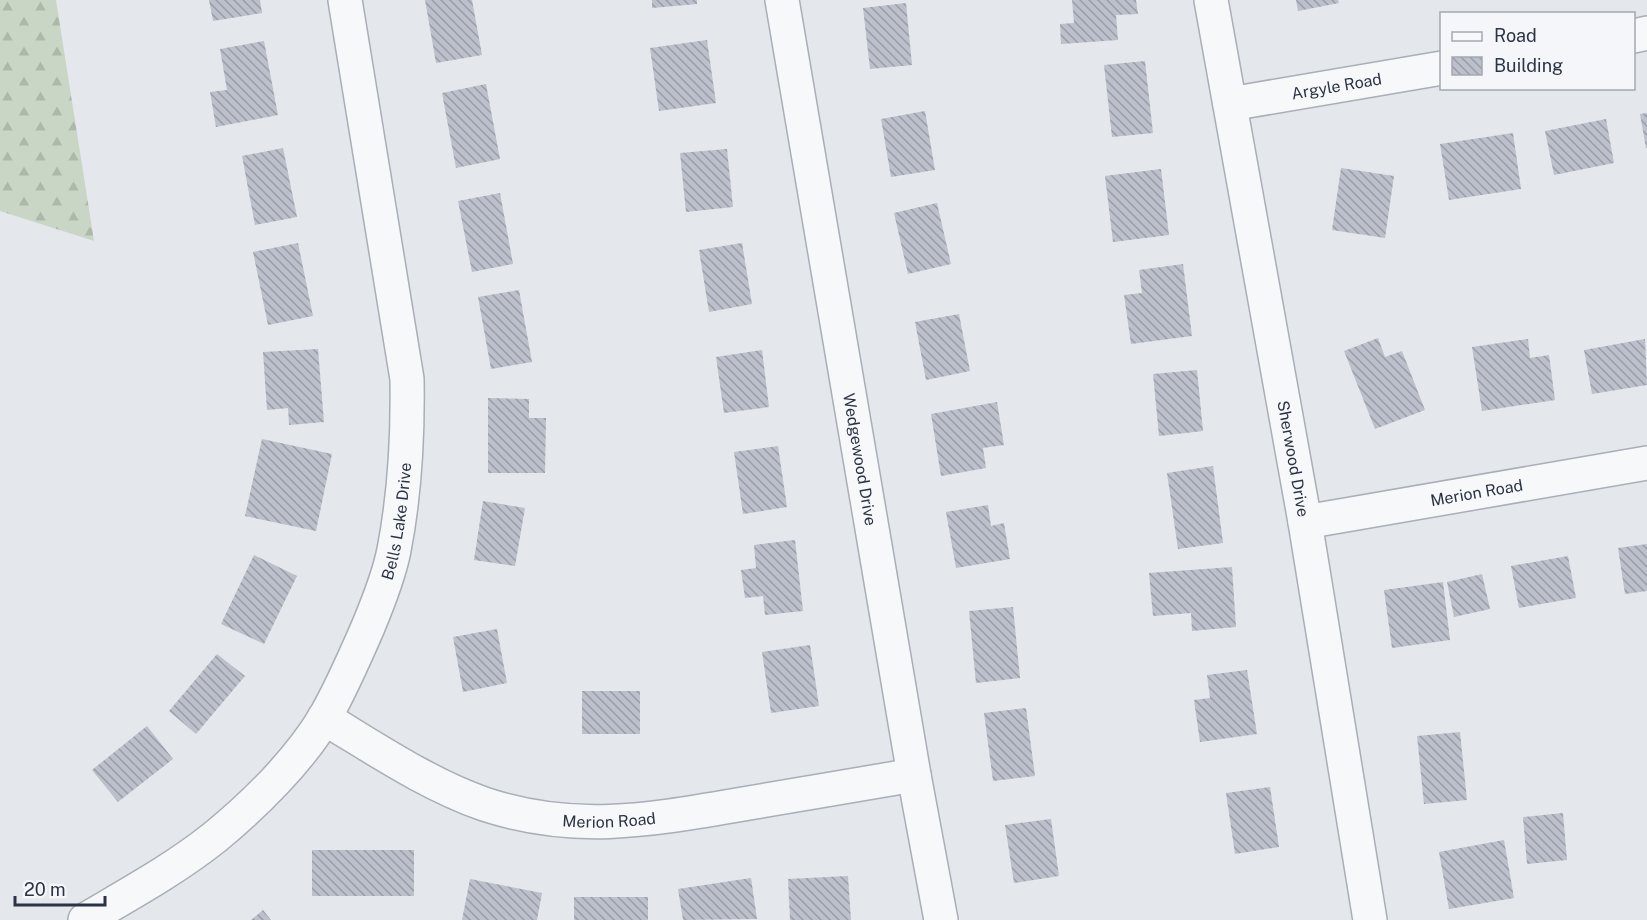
<svg xmlns="http://www.w3.org/2000/svg" width="1647" height="920" viewBox="0 0 1647 920" font-family="'Public Sans',sans-serif">
  <style>
    .forest { fill: url(#forest-firs) }
    .building { fill: url(#building-back-hatch) }
    .lines { fill: none; stroke-linecap: round; stroke-linejoin: round }
    .minor-casing { stroke: #a9aeb7; stroke-width: 36 }
    .minor { stroke: #f7f8fa; stroke-width: 33 }
    .labels { text-anchor: middle; dominant-baseline: central; stroke-width: 5; stroke-linejoin: round; paint-order: stroke }
    .street-label { font-size: 16px; fill: #2b3445; stroke: #f4f6f9 }
  </style>
  <defs>
    <pattern id="forest-firs" width="22" height="20" patternUnits="userSpaceOnUse" patternTransform="scale(1.5)"><rect width="22" height="20" fill="#c9d6c5"/><path d="M5 1l3.5 6h-7zM16 11l3.5 6h-7z" fill="#adb8ab"/></pattern>
    <pattern id="building-back-hatch" width="6" height="6" patternUnits="userSpaceOnUse" patternTransform="scale(1.5)"><rect width="6" height="6" fill="#bbc0ca"/><path d="M-1 5l2 2M0 0l6 6M5-1l2 2" fill="none" stroke="#989da6"/></pattern>
  </defs>
  <rect width="100%" height="100%" fill="#e4e7ec"/>
  <path class="forest" d="M 0,0 L 56,0 L 94,241 L 0,211 Z"/>
  <path class="building" d="M 209,0 L 260,0 L 262,13 L 213,21 Z
    M 425,0 L 472,0 L 482,55 L 436,63 Z
    M 652,0 L 697,0 L 697,4 L 652,8 Z
    M 1072,0 L 1136,0 L 1138,14 L 1116,15 L 1118,40 L 1061,44 L 1060,24 L 1074,23 Z
    M 1296,0 L 1338,0 L 1339,3 L 1298,11 Z
    M 906,3 L 912,65 L 870,69 L 863,8 Z
    M 707,40 L 716,103 L 659,111 L 650,48 Z
    M 264,41 L 278,115 L 216,127 L 210,92 L 227,90 L 220,49 Z
    M 1145,61 L 1153,133 L 1112,137 L 1104,65 Z
    M 486,84 L 500,159 L 456,168 L 442,93 Z
    M 925,111 L 935,170 L 891,177 L 881,119 Z
    M 1647,113 L 1647,148 L 1646,148 L 1640,114 Z
    M 1606,119 L 1614,163 L 1554,175 L 1545,131 Z
    M 1513,133 L 1521,189 L 1449,200 L 1440,144 Z
    M 283,148 L 297,217 L 255,225 L 242,156 Z
    M 727,149 L 733,207 L 686,212 L 680,153 Z
    M 1341,168 L 1394,176 L 1385,238 L 1332,230 Z
    M 1161,169 L 1169,235 L 1113,242 L 1105,176 Z
    M 500,193 L 513,264 L 472,272 L 458,201 Z
    M 937,203 L 951,264 L 908,274 L 894,213 Z
    M 298,243 L 313,316 L 268,325 L 253,252 Z
    M 742,243 L 752,304 L 709,312 L 699,250 Z
    M 1183,264 L 1192,336 L 1131,344 L 1124,295 L 1142,293 L 1139,270 Z
    M 519,290 L 532,362 L 491,369 L 478,297 Z
    M 959,314 L 970,371 L 926,380 L 915,322 Z
    M 1378,338 L 1385,357 L 1402,351 L 1425,410 L 1375,429 L 1344,351 Z
    M 1528,339 L 1530,358 L 1549,355 L 1555,400 L 1482,411 L 1472,347 Z
    M 1645,339 L 1647,385 L 1592,394 L 1584,350 Z
    M 318,349 L 324,422 L 289,425 L 288,408 L 267,410 L 263,352 Z
    M 762,350 L 769,407 L 724,413 L 716,357 Z
    M 1197,370 L 1203,431 L 1159,436 L 1153,374 Z
    M 488,398 L 529,399 L 529,418 L 546,418 L 545,473 L 488,473 Z
    M 997,402 L 1004,445 L 983,448 L 986,468 L 941,476 L 931,414 Z
    M 262,439 L 332,454 L 316,531 L 245,516 Z
    M 778,446 L 787,507 L 743,514 L 734,452 Z
    M 1213,466 L 1223,543 L 1178,549 L 1167,473 Z
    M 483,501 L 525,508 L 515,566 L 474,560 Z
    M 988,505 L 991,526 L 1004,523 L 1010,559 L 956,568 L 946,512 Z
    M 795,540 L 803,611 L 765,615 L 763,596 L 745,598 L 741,570 L 756,568 L 754,545 Z
    M 1647,544 L 1647,591 L 1625,594 L 1618,548 Z
    M 254,555 L 297,576 L 264,644 L 221,624 Z
    M 1568,556 L 1576,598 L 1519,608 L 1511,566 Z
    M 1232,567 L 1236,627 L 1192,631 L 1191,613 L 1153,616 L 1149,573 Z
    M 1482,574 L 1490,609 L 1454,617 L 1447,582 Z
    M 1443,582 L 1450,640 L 1392,648 L 1384,590 Z
    M 1013,607 L 1020,678 L 976,683 L 969,611 Z
    M 497,629 L 507,683 L 463,692 L 453,637 Z
    M 810,645 L 819,706 L 771,713 L 762,652 Z
    M 217,654 L 245,676 L 196,734 L 169,711 Z
    M 1247,670 L 1257,734 L 1200,742 L 1194,700 L 1210,698 L 1207,675 Z
    M 582,691 L 640,691 L 640,734 L 582,734 Z
    M 1026,708 L 1035,776 L 993,781 L 984,713 Z
    M 147,726 L 173,759 L 118,802 L 92,770 Z
    M 1460,732 L 1467,800 L 1424,804 L 1417,736 Z
    M 1270,787 L 1279,847 L 1235,854 L 1226,793 Z
    M 1563,813 L 1567,860 L 1527,864 L 1523,817 Z
    M 1051,819 L 1059,876 L 1014,883 L 1005,825 Z
    M 1504,840 L 1514,898 L 1449,909 L 1439,852 Z
    M 312,850 L 414,850 L 414,896 L 312,896 Z
    M 848,876 L 851,920 L 790,920 L 788,879 Z
    M 751,878 L 757,919 L 683,920 L 678,889 Z
    M 470,879 L 542,893 L 537,920 L 462,920 Z
    M 574,897 L 648,897 L 648,920 L 574,920 Z
    M 263,910 L 271,920 L 251,920 Z"/>
  <g class="lines">
    <g class="minor-casing">
      <g id="minor">
        <path id="s1" d="M 782,0 L 914,775 L 941,920"/>
        <path id="s2" d="M 1211,0 L 1305,522 L 1370,920"/>
        <path d="M 1634,36 L 1647,33"/>
        <path id="s3" d="M 1230,104 L 1442,68"/>
        <path id="s4" d="M 1305,522 L 1647,463"/>
        <path id="s5" d="M 324,718 C 376,749 427,784 484,804 C 577,835 655,819 749,803 C 804,794 859,784 914,775"/>
        <path id="s6" d="M 85,920 C 129,894 175,869 215,837 C 254,805 299,761 325,717 C 341,689 355,657 368,627 C 378,603 389,576 394,550 C 405,493 408,437 407,379 L 345,0"/>
      </g>
    </g>
    <use href="#minor" class="minor"/>
  </g>
  <g class="labels">
    <g class="street-label">
      <text stroke="none"><textPath href="#s3" startOffset="108">Argyle Road</textPath></text>
      <text stroke="none"><textPath href="#s2" startOffset="466">Sherwood Drive</textPath></text>
      <text stroke="none"><textPath href="#s1" startOffset="466">Wedgewood Drive</textPath></text>
      <text stroke="none"><textPath href="#s4" startOffset="174">Merion Road</textPath></text>
      <text stroke="none"><textPath href="#s6" startOffset="528">Bells Lake Drive</textPath></text>
      <text stroke="none"><textPath href="#s5" startOffset="309">Merion Road</textPath></text>
    </g>
  </g>
  <rect x="1440" y="12" width="195" height="78" fill="#f4f6f9" stroke="#a4a8b1" stroke-width="1.5"/>
  <rect x="1452" y="32" width="30" height="9" fill="#f7f8fa" stroke="#a4a8b1" stroke-width="1.5"/>
  <text x="1494" y="42" font-size="18" fill="#2b3445">Road</text>
  <rect x="1452" y="57" width="30" height="18" fill="url(#building-back-hatch)" stroke="#a4a8b1" stroke-width="1.5"/>
  <text x="1494" y="72" font-size="18" fill="#2b3445">Building</text>
  <path d="M15 896v9h90v-9" fill="none" stroke="#2b3445" stroke-width="3"/>
  <text x="24" y="896" font-size="18" fill="#2b3445" stroke="#f4f6f9" stroke-width="4.5" paint-order="stroke">20 m</text>
</svg>
